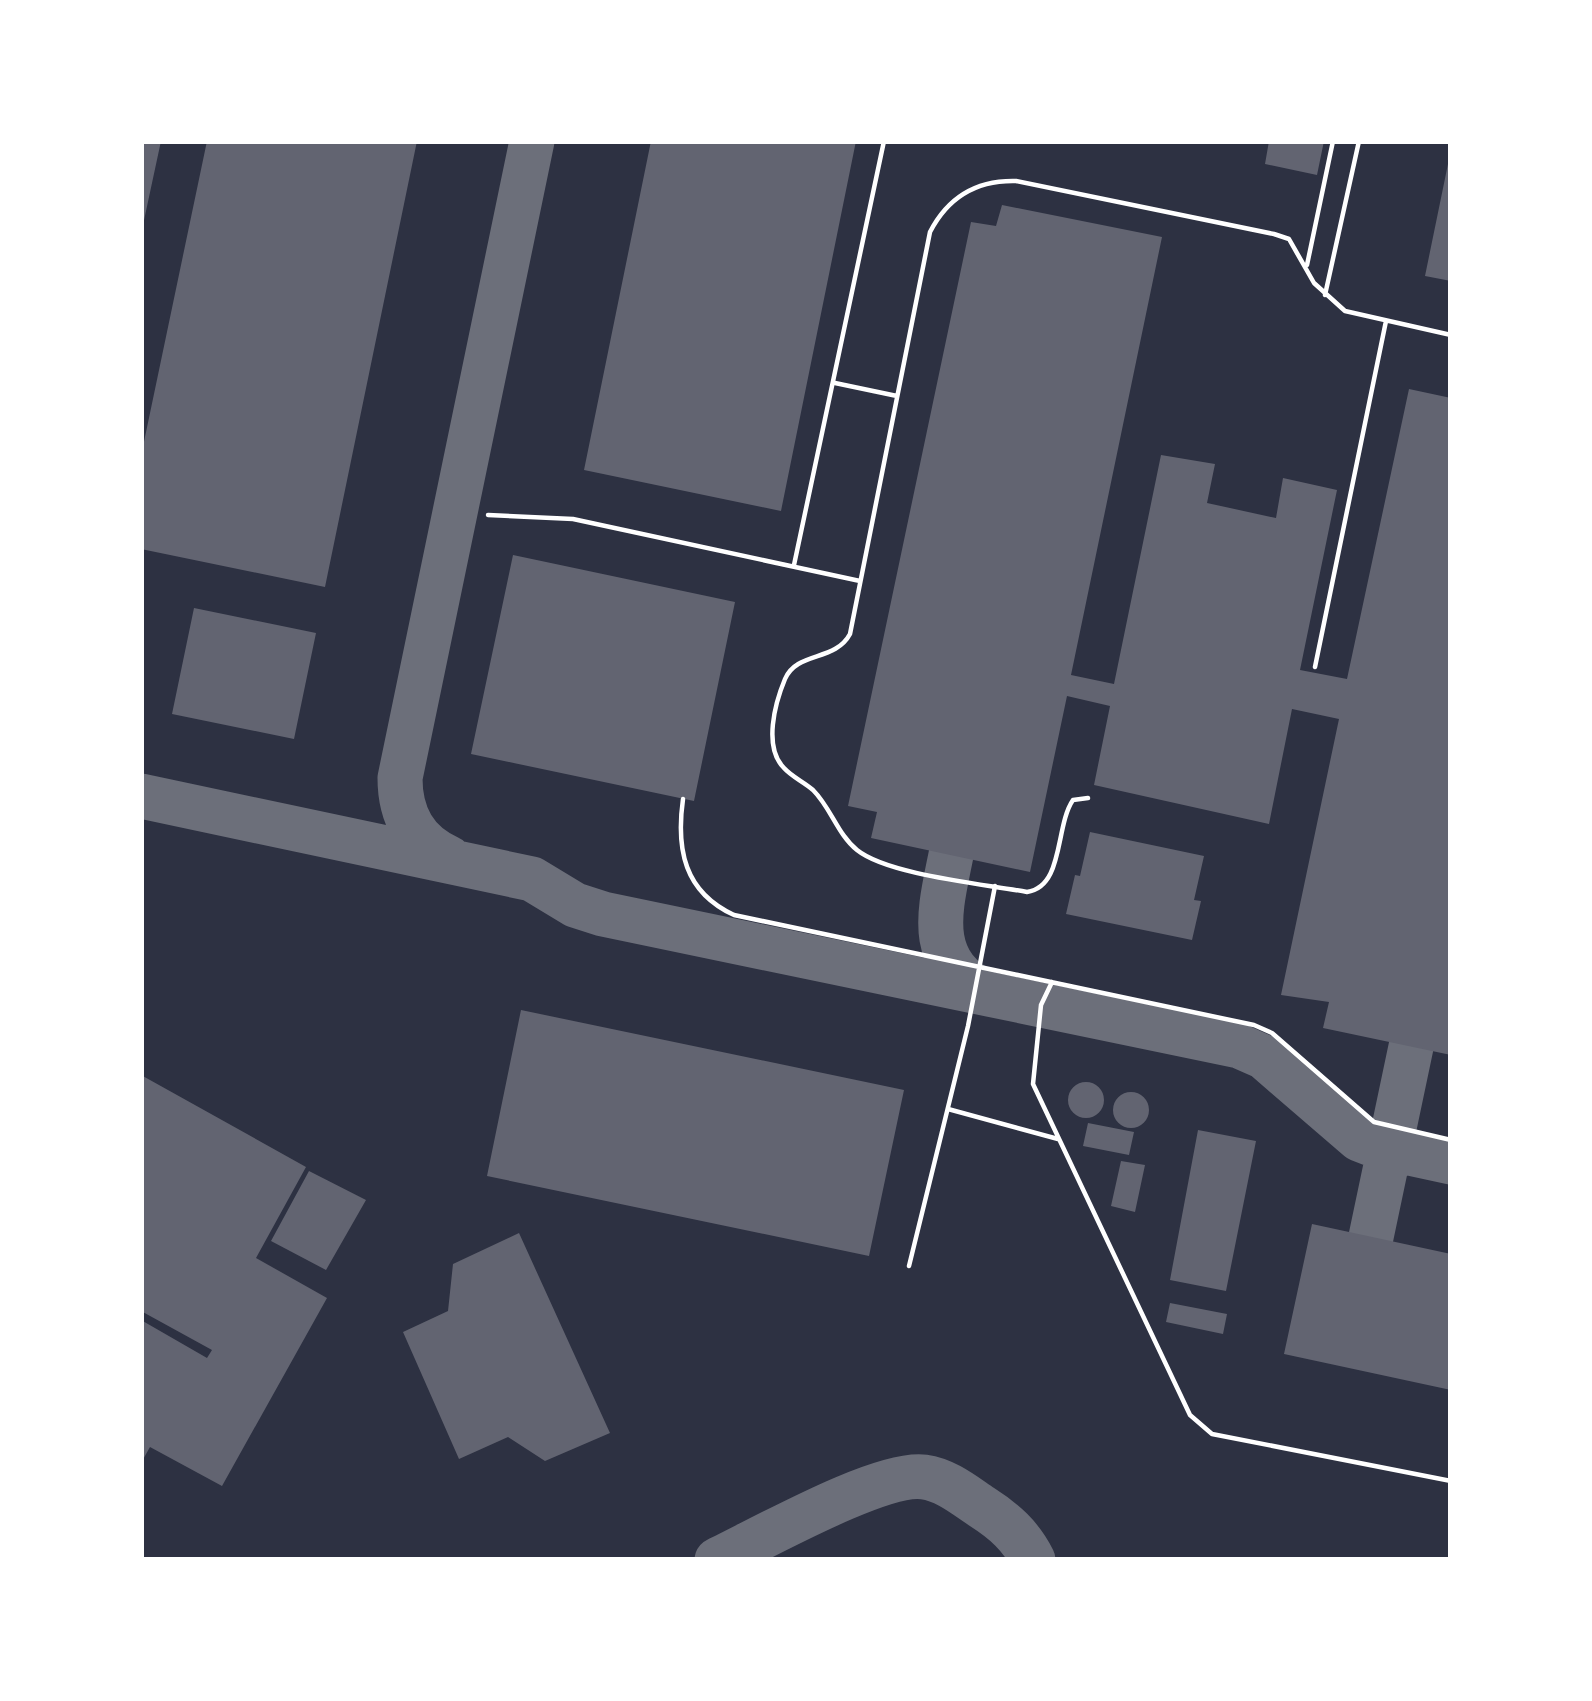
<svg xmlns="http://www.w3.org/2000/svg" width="1592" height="1701" viewBox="0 0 1592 1701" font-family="Helvetica,sans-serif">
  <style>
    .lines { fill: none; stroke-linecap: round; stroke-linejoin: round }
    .taxiway { stroke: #6c6f7a; stroke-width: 45 }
    .building { fill: #626471 }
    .service { stroke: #fff; stroke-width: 4.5 }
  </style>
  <rect width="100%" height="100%" fill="#2d3142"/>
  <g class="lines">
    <path class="taxiway" d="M 141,796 L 532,879 L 575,905 L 603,914 L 1239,1046 L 1264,1057 L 1359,1139 L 1377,1146 L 1451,1162
      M 951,855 C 940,910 924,963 987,993
      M 449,858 C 415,843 400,815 400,778 L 532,141
      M 1371,1237 L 1411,1047
      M 717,1560 C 761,1539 881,1471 924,1477 C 946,1480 964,1495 982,1507 C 1004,1521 1021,1536 1033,1560"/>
  </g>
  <path class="building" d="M 141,141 L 161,141 L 143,225 L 141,224 Z
    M 207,141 L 417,141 L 325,587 L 141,549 L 141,456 Z
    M 651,141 L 856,141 L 781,511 L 584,470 Z
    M 1269,141 L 1324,141 L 1317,175 L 1265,164 Z
    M 1449,159 L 1451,160 L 1451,281 L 1425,276 Z
    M 1002,205 L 1162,237 L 1071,675 L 1114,684 L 1161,455 L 1215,464 L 1207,503 L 1276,518 L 1283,478 L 1337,490 L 1300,670 L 1347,679 L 1409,389 L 1451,398 L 1451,1055 L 1323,1028 L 1329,1002 L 1281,995 L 1339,719 L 1292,709 L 1269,824 L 1094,785 L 1110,706 L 1067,696 L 1030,872 L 871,838 L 877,812 L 848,806 L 971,222 L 996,226 Z
    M 513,555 L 735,602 L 694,801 L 471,754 Z
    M 194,608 L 316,633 L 294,739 L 172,714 Z
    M 1090,832 L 1204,856 L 1194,900 L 1201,901 L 1192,940 L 1066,914 L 1075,875 L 1080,876 Z
    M 521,1010 L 904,1090 L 869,1256 L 487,1176 Z
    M 141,1075 L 306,1167 L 256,1258 L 327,1298 L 222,1486 L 150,1447 L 141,1463 L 141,1320 L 207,1358 L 212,1350 L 141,1311 Z
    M1068 1100a18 18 0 1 1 36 0a18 18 0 1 1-36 0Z
    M1113 1110a18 18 0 1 1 36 0a18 18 0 1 1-36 0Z
    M 1088,1123 L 1134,1132 L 1129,1155 L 1083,1146 Z
    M 1198,1130 L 1256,1141 L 1226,1291 L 1170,1280 Z
    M 1121,1161 L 1145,1165 L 1135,1212 L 1111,1206 Z
    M 309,1171 L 366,1200 L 326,1270 L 271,1241 Z
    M 1312,1224 L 1451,1254 L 1451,1390 L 1284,1354 Z
    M 519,1233 L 610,1433 L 545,1461 L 508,1437 L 459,1459 L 403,1332 L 448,1311 L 453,1264 Z
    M 1170,1303 L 1227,1314 L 1223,1334 L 1166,1322 Z"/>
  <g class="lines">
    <path class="service" d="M 1307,265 L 1333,141
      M 1325,295 L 1359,141
      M 835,383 L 897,396
      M 488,515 L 573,519 L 860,581
      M 794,565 L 884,141
      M 1315,667 L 1386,321
      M 1088,798 L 1073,800 C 1055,826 1064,887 1027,892 C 985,884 888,875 857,850 C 838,835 831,808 813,790 C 804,782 792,777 784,768 C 763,747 775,703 785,679 C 797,651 835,662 850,634 L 930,232 C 948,197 977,180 1016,181 L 1274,234 L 1289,239 L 1314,283 L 1345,311 L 1451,335
      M 683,799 C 676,849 684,892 734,915 L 1254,1025 L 1272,1033 L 1374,1122 L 1451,1140
      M 1052,982 L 1041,1005 L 1033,1084 L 1190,1415 L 1212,1434 L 1451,1481
      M 948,1109 L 1058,1139
      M 909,1266 L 968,1026 L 995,886"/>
  </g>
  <rect width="1592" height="1701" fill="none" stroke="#ffffff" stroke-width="288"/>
</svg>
